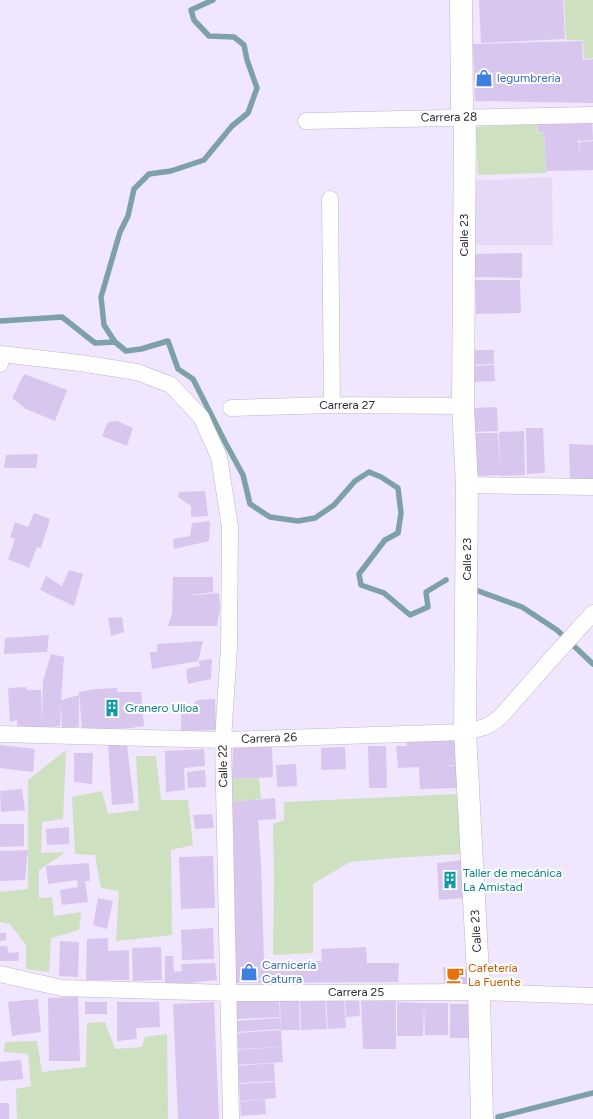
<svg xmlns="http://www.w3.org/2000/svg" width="593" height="1119" viewBox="0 0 593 1119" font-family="Figtree,sans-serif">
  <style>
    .built { fill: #e6d9f7 }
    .green { fill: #cde0bf }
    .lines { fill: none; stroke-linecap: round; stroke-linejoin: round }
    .stream { stroke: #7ca2a7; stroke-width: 5.5 }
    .building { fill: #d8c6ee }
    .street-casing { stroke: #beb4ca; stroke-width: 17 }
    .secondary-casing { stroke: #beb4ca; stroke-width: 23 }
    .street { stroke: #fff; stroke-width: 16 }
    .secondary { stroke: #fff; stroke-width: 22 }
    .labels { text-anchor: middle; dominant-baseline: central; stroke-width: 4; stroke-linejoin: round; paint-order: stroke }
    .shop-label { font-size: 12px; fill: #366cbe; stroke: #fff; text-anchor: start }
    .street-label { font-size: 12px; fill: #2d2932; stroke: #fff }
    .culture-label { font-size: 12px; fill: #0d838f; stroke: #fff; text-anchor: start }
    .food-label { font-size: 12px; fill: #c56008; stroke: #fff; text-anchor: start }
  </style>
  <rect width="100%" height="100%" fill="#f0e6fe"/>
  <path class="built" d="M 552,177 L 553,245 L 476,245 L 475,181 Z"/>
  <path class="green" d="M 564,0 L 593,0 L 593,58 L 584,59 L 583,40 L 566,40 Z
    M 537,124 L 537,133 L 544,132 L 546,173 L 478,175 L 476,127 Z
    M 66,750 L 63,819 L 42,822 L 41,853 L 66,852 L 39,870 L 39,898 L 52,897 L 54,916 L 81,912 L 79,930 L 51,938 L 49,972 L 26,969 L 26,945 L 10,924 L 0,922 L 0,892 L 28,889 L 28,780 Z
    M 136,756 L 156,756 L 161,800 L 188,800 L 193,845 L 171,850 L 172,935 L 116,941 L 119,891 L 101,888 L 95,855 L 75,854 L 72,797 L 102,791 L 108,814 L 139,810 Z
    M 259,778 L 261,799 L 232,802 L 232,779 Z
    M 457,794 L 461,854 L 394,858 L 350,862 L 313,884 L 313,953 L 273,955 L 274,876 L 273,824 L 284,820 L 284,802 Z
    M 105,1022 L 115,1049 L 142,1047 L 145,1037 L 167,1034 L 168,1119 L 17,1119 L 16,1089 L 31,1086 L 28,1054 L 4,1052 L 5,1042 L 37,1041 L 42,1072 L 86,1067 L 87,1023 Z"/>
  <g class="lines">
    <path class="stream" d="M 213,0 L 191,10 L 194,20 L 209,36 L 234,37 L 244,45 L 247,60 L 257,88 L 248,113 L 232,126 L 204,160 L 171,171 L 149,174 L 134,189 L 128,216 L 120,232 L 101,297 L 104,325 L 115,342 L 126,351 L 141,349 L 168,341 L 178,369 L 193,379 L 225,442 L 243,475 L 250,504 L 270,517 L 298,521 L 315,518 L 334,505 L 355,481 L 369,472 L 381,477 L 398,488 L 401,513 L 398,533 L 385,540 L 359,574 L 361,585 L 384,593 L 410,615 L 428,607 L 426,592 L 446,580
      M 0,321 L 62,317 L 95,343 L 115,342
      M 473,589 L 522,607 L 557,630 L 593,664
      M 498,1117 L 593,1093"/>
  </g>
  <path class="building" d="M 479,0 L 563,0 L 565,39 L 481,43 Z
    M 582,41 L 583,60 L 593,59 L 593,103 L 475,101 L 473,44 Z
    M 592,118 L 593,140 L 580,141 L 579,138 L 579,141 L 572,142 L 579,142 L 580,154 L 580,142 L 593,141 L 593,170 L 546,171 L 544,132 L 538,132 L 537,120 Z
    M 522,253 L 522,278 L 474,277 L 474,254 Z
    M 475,280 L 520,280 L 521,313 L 476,314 Z
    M 472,350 L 494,350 L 494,364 L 472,365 Z
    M 494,365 L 495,381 L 472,382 L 472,366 Z
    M 24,374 L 67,390 L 55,421 L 26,409 L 12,398 Z
    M 497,407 L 498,431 L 474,432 L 473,408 Z
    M 117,421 L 133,428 L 127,446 L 102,436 L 108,422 Z
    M 526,428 L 543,428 L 545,473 L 527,474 Z
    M 524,431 L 525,475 L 500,476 L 499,432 Z
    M 474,433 L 498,433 L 500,475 L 475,476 Z
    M 569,444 L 593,445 L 593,481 L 585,481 L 584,477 L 584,481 L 570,482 Z
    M 38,454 L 36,468 L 4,468 L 6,455 Z
    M 205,491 L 208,516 L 191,517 L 191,506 L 178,497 L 179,492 Z
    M 34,513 L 50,519 L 41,548 L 37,547 L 29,568 L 8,559 L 15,539 L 10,537 L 15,522 L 28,527 Z
    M 210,521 L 209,541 L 174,549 L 173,539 L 190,536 L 192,523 Z
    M 69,570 L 83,574 L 74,606 L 40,590 L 46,576 L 62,586 Z
    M 173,577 L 213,577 L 213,592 L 185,596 L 219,593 L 220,608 L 217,626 L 168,626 L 172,613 Z
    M 122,617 L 124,632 L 111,636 L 108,618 Z
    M 49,635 L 47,652 L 4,654 L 5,638 Z
    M 203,641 L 198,661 L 152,669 L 150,652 L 157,652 L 157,644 Z
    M 51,654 L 64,657 L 61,700 L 79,695 L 79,726 L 62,729 L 61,705 L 60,726 L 17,730 L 17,720 L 10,722 L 8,688 L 26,687 L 27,690 L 41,690 L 42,721 L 43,681 Z
    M 212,659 L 211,679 L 188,684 L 186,669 L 200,666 L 198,661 Z
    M 117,688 L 117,692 L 141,692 L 144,726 L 131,728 L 82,730 L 79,692 L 95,689 Z
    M 215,699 L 216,730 L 181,731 L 181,707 L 192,706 L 197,700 Z
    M 458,738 L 460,765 L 439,766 L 458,766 L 459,788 L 420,789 L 419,767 L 398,768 L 396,746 L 407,746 L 406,741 Z
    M 0,745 L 35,749 L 33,772 L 0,768 Z
    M 108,745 L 127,745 L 134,803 L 112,805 Z
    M 272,746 L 273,777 L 232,779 L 233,747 Z
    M 368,746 L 386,746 L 387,788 L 369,788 Z
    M 345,747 L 346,769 L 321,770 L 321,748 Z
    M 204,749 L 205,766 L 184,768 L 185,790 L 166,792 L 165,751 Z
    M 74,753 L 93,753 L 92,784 L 74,782 Z
    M 296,764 L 297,786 L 277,787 L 276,765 Z
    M 205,770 L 206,787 L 188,788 L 187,772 Z
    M 22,789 L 25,810 L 1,812 L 0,791 Z
    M 275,798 L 276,819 L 258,820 L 261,863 L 264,962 L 322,961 L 321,949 L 366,947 L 367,963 L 399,963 L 398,982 L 234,983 L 234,846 L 232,802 Z
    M 212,814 L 214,828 L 195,829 L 193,815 Z
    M 0,824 L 24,824 L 24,846 L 0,847 Z
    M 69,827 L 69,844 L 47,845 L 46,829 Z
    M 28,850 L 25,880 L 0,881 L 0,851 Z
    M 213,856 L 215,908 L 181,909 L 179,857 Z
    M 462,860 L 464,898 L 439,900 L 437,863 Z
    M 89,863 L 90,881 L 85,881 L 88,902 L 62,905 L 60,890 L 78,887 L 77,880 L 48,884 L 46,866 Z
    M 98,898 L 113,901 L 107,929 L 93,925 Z
    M 213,928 L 214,959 L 182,960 L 181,930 Z
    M 0,933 L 6,933 L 6,940 L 0,941 Z
    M 108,938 L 108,951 L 129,950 L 129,980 L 86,980 L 87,939 Z
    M 60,941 L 79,942 L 78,977 L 59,976 Z
    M 0,946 L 7,946 L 9,953 L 19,952 L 18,961 L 0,961 Z
    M 161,947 L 162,980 L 133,981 L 132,948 Z
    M 165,956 L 173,956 L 174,972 L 182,971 L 181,964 L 215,963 L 217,980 L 165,985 Z
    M 443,967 L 467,967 L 467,984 L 444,984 Z
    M 78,997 L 80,1061 L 49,1061 L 48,998 Z
    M 396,998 L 396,1049 L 363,1049 L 361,999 Z
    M 38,999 L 41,1032 L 12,1036 L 8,1002 Z
    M 344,999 L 346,1028 L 328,1029 L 326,1000 Z
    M 345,999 L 359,999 L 360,1016 L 346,1017 Z
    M 279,1000 L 280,1017 L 235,1019 L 235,1001 Z
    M 299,1000 L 300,1030 L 281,1030 L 280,1001 Z
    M 325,1000 L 327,1029 L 301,1030 L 300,1002 Z
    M 85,1002 L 107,1002 L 107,1014 L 85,1014 Z
    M 117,1002 L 159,1002 L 160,1027 L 136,1028 L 137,1039 L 117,1041 Z
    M 214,1002 L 219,1119 L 178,1119 L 173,1004 Z
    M 397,1002 L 424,1003 L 423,1036 L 397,1036 Z
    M 424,1003 L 448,1003 L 448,1035 L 425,1035 Z
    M 450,1004 L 471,1004 L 471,1038 L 450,1038 Z
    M 280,1018 L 281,1029 L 236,1032 L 235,1021 Z
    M 281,1030 L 282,1047 L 237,1049 L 236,1033 Z
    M 282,1047 L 283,1062 L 237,1065 L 236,1050 Z
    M 21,1060 L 23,1079 L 0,1081 L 0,1062 Z
    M 274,1063 L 275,1081 L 239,1083 L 238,1066 Z
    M 275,1082 L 276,1098 L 240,1101 L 239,1084 Z
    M 265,1099 L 266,1114 L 241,1116 L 240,1102 Z
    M 0,1103 L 9,1103 L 9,1119 L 0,1119 Z"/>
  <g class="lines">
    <g class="street-casing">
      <path id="street" d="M 306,121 L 593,115
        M 330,199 L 332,405
        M 0,364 L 1,354 L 80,363 L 137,372 L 171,385 L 201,417 L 219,457 L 230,527 L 229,647 L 223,740 L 231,1119
        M 231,408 L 332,405 L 463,406
        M 467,485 L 593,487
        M 0,734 L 223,740 L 465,732 C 483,728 490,727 503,714 L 553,657 L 593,613
        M 0,974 L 62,988 L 228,993 L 479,992 L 593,996"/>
    </g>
    <g class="secondary-casing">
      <path id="secondary" d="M 461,0 L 462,111 L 465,117 L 463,406 L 467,485 L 465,732 L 479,992 L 482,1119"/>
    </g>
    <use href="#street" class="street"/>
    <use href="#secondary" class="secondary"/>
  </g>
  <defs>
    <g id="shop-bare" transform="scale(1.38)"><path d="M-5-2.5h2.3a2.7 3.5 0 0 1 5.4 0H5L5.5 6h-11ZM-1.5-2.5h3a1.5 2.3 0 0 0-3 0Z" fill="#3f7fe0" stroke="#fff" stroke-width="2.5" paint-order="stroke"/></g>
    <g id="building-bare" transform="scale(1.38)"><path d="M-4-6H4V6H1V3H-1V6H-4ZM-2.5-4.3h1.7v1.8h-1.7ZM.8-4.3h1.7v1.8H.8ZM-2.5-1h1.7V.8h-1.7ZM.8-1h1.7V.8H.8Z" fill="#0f9aa8" stroke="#fff" stroke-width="2.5" paint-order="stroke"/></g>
    <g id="cafe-bare" transform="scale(1.38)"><path d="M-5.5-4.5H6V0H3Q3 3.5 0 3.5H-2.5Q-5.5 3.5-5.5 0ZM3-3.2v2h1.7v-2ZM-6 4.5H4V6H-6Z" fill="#e8710a" stroke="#fff" stroke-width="2.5" paint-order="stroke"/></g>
  </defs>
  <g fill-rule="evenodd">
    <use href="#shop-bare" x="484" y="78"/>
    <use href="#building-bare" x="112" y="708"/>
    <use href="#building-bare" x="450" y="880"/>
    <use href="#shop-bare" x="249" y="972"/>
    <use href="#cafe-bare" x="455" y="975"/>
  </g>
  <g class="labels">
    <g class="shop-label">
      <text x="497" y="78">legumbreria</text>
      <text x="262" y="965">Carnicería<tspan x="262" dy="14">Caturra</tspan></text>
    </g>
    <g class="street-label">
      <text transform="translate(449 117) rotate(-1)">Carrera 28</text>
      <text transform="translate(464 235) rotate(-90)">Calle 23</text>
      <text x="347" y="405">Carrera 27</text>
      <text transform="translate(467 559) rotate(-90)">Calle 23</text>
      <text transform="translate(269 738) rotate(-2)">Carrera 26</text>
      <text transform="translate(223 766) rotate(-91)">Calle 22</text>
      <text transform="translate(476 931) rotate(-93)">Calle 23</text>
      <text x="356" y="992">Carrera 25</text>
    </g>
    <g class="culture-label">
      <text x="125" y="708">Granero Ulloa</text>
      <text x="463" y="873">Taller de mecánica<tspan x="463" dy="14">La Amistad</tspan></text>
    </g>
    <g class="food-label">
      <text x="468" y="968">Cafetería<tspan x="468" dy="14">La Fuente</tspan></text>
    </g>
  </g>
</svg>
